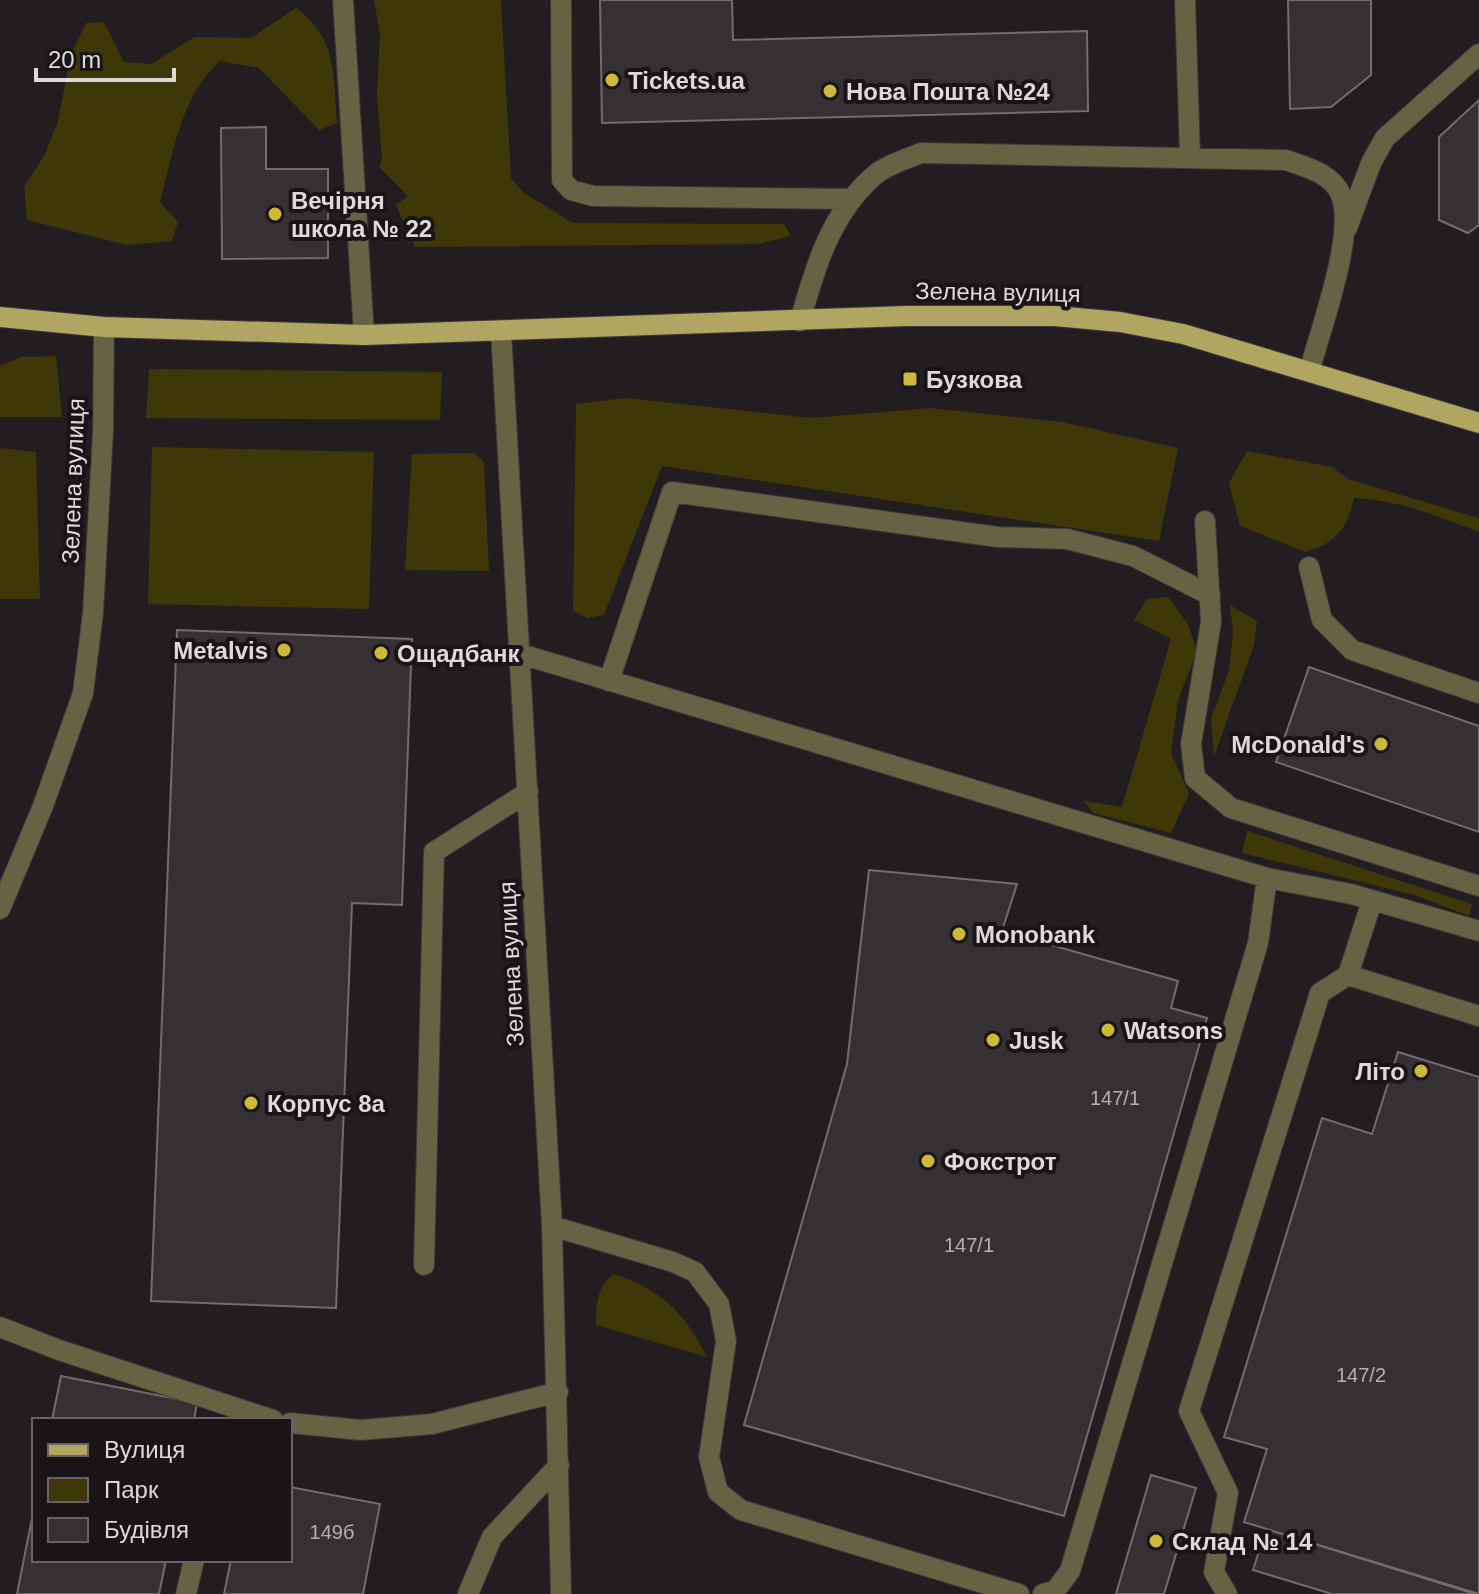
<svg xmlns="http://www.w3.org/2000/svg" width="1479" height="1594" viewBox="0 0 1479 1594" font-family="Helvetica,sans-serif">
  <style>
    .green { fill: #3e3707 }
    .building { fill: #353034; stroke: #726b70; stroke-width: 2 }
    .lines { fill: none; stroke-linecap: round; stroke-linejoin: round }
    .service-casing { stroke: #3c373b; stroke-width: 22 }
    .primary-casing { stroke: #3c373b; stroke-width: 22 }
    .service { stroke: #676243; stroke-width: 20 }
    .primary { stroke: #b1a562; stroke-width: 20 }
    .poi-dot { fill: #ceb837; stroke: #191417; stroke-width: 3 }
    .labels { text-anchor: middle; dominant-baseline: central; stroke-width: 8; stroke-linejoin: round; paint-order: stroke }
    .number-label { font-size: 20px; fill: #b3b0b2 }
    .poi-label { font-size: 24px; font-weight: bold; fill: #dddadc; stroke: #191417; text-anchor: start }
    .street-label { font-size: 24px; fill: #dddadc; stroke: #191417 }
  </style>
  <rect width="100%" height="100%" fill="#221d21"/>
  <path class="green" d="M 374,0 L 501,0 L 511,178 L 524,193 L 573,223 L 784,224 L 791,236 L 758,244 L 415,247 L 396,205 L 408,196 L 379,167 L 382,160 L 377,95 L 380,34 Z
    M 296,8 C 338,38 333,76 337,123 L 319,130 L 259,68 L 220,61 C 180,98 174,150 160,202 L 178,222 L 172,241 L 127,245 L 27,220 L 24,187 L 45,154 L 58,121 L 71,54 L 86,23 L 104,22 L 124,62 L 151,64 L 195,37 L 251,38 Z
    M 56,356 L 62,417 L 0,417 L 0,366 L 20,357 Z
    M 149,369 L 442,372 L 440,420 L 146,418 Z
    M 625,398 L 812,418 L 930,408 L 1062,422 L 1178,448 L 1159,541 L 662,466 L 604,615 L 588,618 L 573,611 L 576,404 Z
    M 152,447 L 374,452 L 369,609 L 148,604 Z
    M 0,448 L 36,452 L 40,599 L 0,599 Z
    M 1247,451 L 1332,467 L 1348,479 L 1475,517 L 1479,519 L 1479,532 C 1437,516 1399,500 1354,498 C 1348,528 1335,544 1305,552 L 1240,526 L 1229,483 Z
    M 474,453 L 484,462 L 489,571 L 405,570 L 412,454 Z
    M 1168,597 L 1188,624 L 1197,651 L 1178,700 L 1171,753 L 1189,794 L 1171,833 L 1093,813 L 1084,801 L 1122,807 L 1171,639 L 1134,620 L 1147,599 Z
    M 1230,605 L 1257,621 L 1254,645 L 1214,756 L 1211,719 L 1229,670 L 1233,632 Z
    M 1247,831 L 1472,904 L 1469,916 L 1414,895 L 1242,853 Z
    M 614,1274 C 663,1291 684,1312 707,1357 L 596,1325 C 596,1305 597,1286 614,1274 Z"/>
  <path class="building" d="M 600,0 L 732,0 L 733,40 L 1087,31 L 1088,111 L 602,123 Z
    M 1288,0 L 1371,0 L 1371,75 L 1331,107 L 1290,109 Z
    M 1479,100 L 1479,225 L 1468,233 L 1439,220 L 1439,137 Z
    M 266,127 L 266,169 L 328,169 L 328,258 L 222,259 L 221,128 Z
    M 177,630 L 412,639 L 402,905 L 352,903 L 336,1308 L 151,1301 Z
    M 1309,667 L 1479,726 L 1479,832 L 1276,762 Z
    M 869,870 L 1017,884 L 1002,931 L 1178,981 L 1171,1008 L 1207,1018 L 1064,1516 L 744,1425 L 847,1064 Z
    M 1398,1052 L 1479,1077 L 1479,1594 L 1244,1522 L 1267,1449 L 1224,1437 L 1322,1118 L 1372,1134 Z
    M 61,1376 L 197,1403 L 194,1420 L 52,1420 Z
    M 1151,1475 L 1196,1488 L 1164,1594 L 1116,1594 Z
    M 290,1487 L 380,1504 L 363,1594 L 224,1594 L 231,1560 L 290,1560 Z
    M 34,1508 L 34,1560 L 166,1560 L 159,1594 L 17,1594 Z
    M 1266,1529 L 1475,1594 L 1332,1594 L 1253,1570 Z"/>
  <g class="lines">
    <g class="service-casing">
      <path id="service" d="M 343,0 L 364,335
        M 561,0 L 562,180 L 571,190 L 593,196 L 852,199
        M 1185,0 L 1190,156
        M 1347,228 L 1371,163 L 1385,138 L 1479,54
        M 800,321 C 815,267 831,212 876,174 C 888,164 907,159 921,153 L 1286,160 C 1305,167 1332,173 1341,195 C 1356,234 1321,327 1310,369
        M 501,332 L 552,1226 L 561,1594
        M 1205,521 L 1211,622 L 1191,744 L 1195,778 L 1231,808 L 1479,886
        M 1309,567 L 1322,620 L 1352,650 L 1479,693
        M 521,654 L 1267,878 L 1351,894 L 1479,931
        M 609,681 L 672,492 L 998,537 L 1067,539 L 1133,556 L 1210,595
        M 0,909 L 43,806 L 83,693 L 93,613 L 103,431 L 104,327
        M 1348,975 L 1372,901
        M 552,1226 L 673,1262 L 695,1272 L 719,1304 L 726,1341 L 709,1457 L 718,1492 L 741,1510 L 1019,1594
        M 424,1265 L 434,852 L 528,792
        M 0,1327 L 59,1350 L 273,1420
        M 290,1423 L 361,1430 L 432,1424 L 558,1392
        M 186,1594 L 194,1560
        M 468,1594 L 492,1537 L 559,1465
        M 1043,1594 L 1055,1591 L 1070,1571 L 1258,943 L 1267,878
        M 1227,1594 L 1214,1572 L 1228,1493 L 1189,1411 L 1320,993 L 1348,975 L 1479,1016"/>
    </g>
    <g class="primary-casing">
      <path id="primary" d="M 0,317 L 104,327 L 364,335 L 907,316 L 1055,316 L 1120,322 L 1183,334 L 1479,423"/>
    </g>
    <use href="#service" class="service"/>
    <use href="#primary" class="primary"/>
  </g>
  <g class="poi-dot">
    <circle cx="612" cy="80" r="8"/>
    <circle cx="830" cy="91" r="8"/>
    <circle cx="275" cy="214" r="8"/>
    <rect x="902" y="371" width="16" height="16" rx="4"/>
    <circle cx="284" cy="650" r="8"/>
    <circle cx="381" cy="653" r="8"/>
    <circle cx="1381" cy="744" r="8"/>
    <circle cx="959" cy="934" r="8"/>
    <circle cx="1108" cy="1030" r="8"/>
    <circle cx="993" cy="1040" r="8"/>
    <circle cx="1421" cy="1071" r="8"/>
    <circle cx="251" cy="1103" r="8"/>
    <circle cx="928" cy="1161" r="8"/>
    <circle cx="1156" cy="1541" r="8"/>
  </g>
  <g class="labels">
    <g class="number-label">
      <text x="1115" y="1098">147/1</text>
      <text x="969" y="1245">147/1</text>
      <text x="1361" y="1375">147/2</text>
      <text x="332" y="1532">149б</text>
    </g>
    <g class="poi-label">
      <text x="628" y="80">Tickets.ua</text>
      <text x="846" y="91">Нова Пошта №24</text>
      <text x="291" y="200">Вечірня<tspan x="291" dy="28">школа № 22</tspan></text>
      <text x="926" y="379">Бузкова</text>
      <text x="268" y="650" text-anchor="end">Metalvis</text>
      <text x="397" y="653">Ощадбанк</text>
      <text x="1365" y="744" text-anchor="end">McDonald's</text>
      <text x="975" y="934">Monobank</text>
      <text x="1124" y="1030">Watsons</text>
      <text x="1009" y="1040">Jusk</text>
      <text x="1405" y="1071" text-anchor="end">Літо</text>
      <text x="267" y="1103">Корпус 8а</text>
      <text x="944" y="1161">Фокстрот</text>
      <text x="1172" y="1541">Склад № 14</text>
    </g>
    <g class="street-label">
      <text transform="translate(998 292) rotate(1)">Зелена вулиця</text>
      <text transform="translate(73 481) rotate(-88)">Зелена вулиця</text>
      <text transform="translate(511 964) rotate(-93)">Зелена вулиця</text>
    </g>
  </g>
  <rect x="32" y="1418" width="260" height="144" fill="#191417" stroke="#676366" stroke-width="2"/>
  <rect x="48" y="1444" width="40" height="12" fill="#b1a562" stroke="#676366" stroke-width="2"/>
  <text x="104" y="1458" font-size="24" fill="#dddadc">Вулиця</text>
  <rect x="48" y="1478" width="40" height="24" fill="#3e3707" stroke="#676366" stroke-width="2"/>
  <text x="104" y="1498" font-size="24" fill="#dddadc">Парк</text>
  <rect x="48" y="1518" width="40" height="24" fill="#353034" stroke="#676366" stroke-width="2"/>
  <text x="104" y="1538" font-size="24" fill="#dddadc">Будівля</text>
  <path d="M36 68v12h138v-12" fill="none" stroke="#dddadc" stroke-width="4"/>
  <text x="48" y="68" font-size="24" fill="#dddadc" stroke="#191417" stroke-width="6" paint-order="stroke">20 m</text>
</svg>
